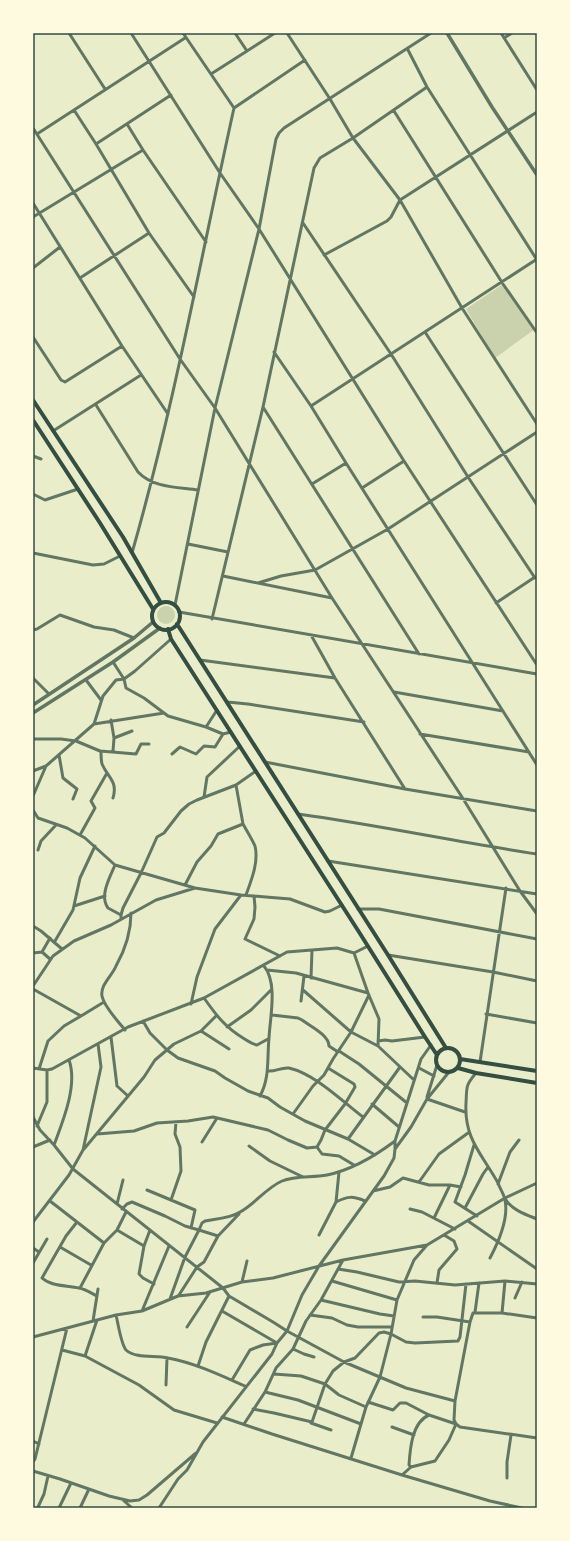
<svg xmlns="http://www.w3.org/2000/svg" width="570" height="1541" viewBox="0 0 570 1541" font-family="Rubik,sans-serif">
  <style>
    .green { fill: #cad2ad }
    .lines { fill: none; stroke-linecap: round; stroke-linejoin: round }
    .minor { stroke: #617663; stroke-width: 3 }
    .tertiary { stroke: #617663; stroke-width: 3.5 }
    .secondary { stroke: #344e41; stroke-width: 4 }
    .neatline { fill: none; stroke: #344e41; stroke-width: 1.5 }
  </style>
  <rect width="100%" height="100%" fill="#e9edc9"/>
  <path class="green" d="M 503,284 L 535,329 L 495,358 L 466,309 Z
    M157 615a9 9 0 1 1 18 0a9 9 0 1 1-18 0Z"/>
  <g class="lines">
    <path class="minor" d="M 69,33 L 105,89
      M 131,33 L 220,173 L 259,229 L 404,461 L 537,665
      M 183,33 L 234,108
      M 235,33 L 247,51
      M 287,33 L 330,99 L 353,138 L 400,200 L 462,308 L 537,424
      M 501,33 L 537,90
      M 504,38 L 512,33
      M 408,50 L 427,87 L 537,260
      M 211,74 L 275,33
      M 74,110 L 96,144 L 149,233 L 194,297
      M 394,111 L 503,284 L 537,333
      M 127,124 L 143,150 L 206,242
      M 33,128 L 180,359 L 215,408 L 332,598 L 462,797 L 520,891 L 537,914
      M 37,134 L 185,38
      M 96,144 L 171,95
      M 33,203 L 122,346 L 168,414
      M 33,217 L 143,150
      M 303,223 L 391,354 L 468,477 L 535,578
      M 324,255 L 387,221 L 391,217 L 400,200 L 537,112
      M 33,268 L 60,247
      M 80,278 L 149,233
      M 425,332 L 537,505
      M 33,337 L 61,380 L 65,382 L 122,346
      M 274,352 L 311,406 L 346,463 L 537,765
      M 96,405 L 138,472 C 153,488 178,487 198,490
      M 311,406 L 537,259
      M 263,407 L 419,654
      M 53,431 L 141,375
      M 33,456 L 41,459
      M 312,484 L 346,463
      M 362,488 L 404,461
      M 33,494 L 45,500 L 78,489
      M 188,544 L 228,552
      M 33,553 L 93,565 L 104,564 L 120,556
      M 132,553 C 174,406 201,257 234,108 L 305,60
      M 223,576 L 332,598
      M 258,583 L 281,576 L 315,570 L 388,529 L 537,432
      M 496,603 L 535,577
      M 175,605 L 215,408 L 259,229 L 276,139 L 279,133 L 284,128 L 431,33
      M 179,612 L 537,674
      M 212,619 L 263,407 L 314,168 L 320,158 L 353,138 L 427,87
      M 33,630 L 37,629 L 60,615 L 94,627 L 114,630 L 134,638
      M 311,635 L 335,678 L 405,789
      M 200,660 L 335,678
      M 113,662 L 124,679 L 126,688 L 144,698 L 168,716 L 206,727 L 217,710
      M 33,678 L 49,694
      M 86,680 L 101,700
      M 394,692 L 503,711
      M 227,702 L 248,704 L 364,722
      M 111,720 L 114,738 L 113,751
      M 94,724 L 103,696 L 116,680 L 124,679 L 135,671 L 171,639
      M 206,727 L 223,734
      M 420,734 L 529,752
      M 114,738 L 132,731
      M 33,739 L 61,739 L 76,741 L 100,751 L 136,754 L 141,744 L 149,744
      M 101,751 C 101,755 101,760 102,764 C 108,778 118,781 113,798
      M 172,754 L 180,747 L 196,754 L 204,746 L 215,747 L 223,734 L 231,732
      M 59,755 L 63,778 L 77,789 L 73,799
      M 265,762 L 405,789 L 537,811
      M 33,771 L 46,766 L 94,724 L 164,713
      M 33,796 L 46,766
      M 204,797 L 207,777 L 240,746
      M 33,810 L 38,818 L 67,828 L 85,838 L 115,865
      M 298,814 C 378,825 457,842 537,854
      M 243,824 C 247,831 252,839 255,846 C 259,862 251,881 246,895
      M 80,835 L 95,808 L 91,801 L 107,773
      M 38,850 L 41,841 L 56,825
      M 328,861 L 537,894
      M 185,885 L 197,862 L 211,846 L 218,834 L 243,824 L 236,785 L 256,771
      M 254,896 L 255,907 L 254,919 L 245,939 L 280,956
      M 74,906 L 105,896
      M 358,909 L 379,909 L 537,939
      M 121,915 L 108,908 C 99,896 110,877 115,865 L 195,888
      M 121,919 L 121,915 L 123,908 L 141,873 L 157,837 L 164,833 L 181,811 L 189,804 L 197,800 L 236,785
      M 33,926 L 41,931 L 62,949
      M 55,941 L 73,910 L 80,878 L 95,846
      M 42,952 L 50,938
      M 33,953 L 42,952 L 50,959
      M 354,953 L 368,993 L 379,1019 L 378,1046
      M 388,955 L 493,972 L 537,981
      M 267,970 L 296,973 L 368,993
      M 311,978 L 312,950
      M 33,986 L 53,956 L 74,941 L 111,925 L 156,900 L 195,888 L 241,895 L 290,899 L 325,912 L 330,911 L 342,905
      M 33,989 L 81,1016 L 104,1002
      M 303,990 L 351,1032 L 378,1046 L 414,1080
      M 204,998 C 216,1015 225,1027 243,1038 C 248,1041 252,1044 257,1045 L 268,1039
      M 301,1001 L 304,976
      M 191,1004 L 197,977 L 215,929 L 241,895
      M 486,1014 L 537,1023
      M 272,1015 L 298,1018 L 302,1020 C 310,1026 329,1035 329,1046 L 338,1052
      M 143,1021 L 150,1033 L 167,1050 L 178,1058 L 215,1071 L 225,1078 L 248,1091 L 268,1098 L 280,1107 L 305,1121 L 348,1139 L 375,1155
      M 227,1027 L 251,1010 L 271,990
      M 125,1030 C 118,1021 104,1007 102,996 C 100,985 112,976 116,966 C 125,950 131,932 131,913
      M 201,1031 L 229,1049
      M 111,1037 L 117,1086 L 128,1096
      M 378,1041 L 385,1040 L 392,1041 L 425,1037
      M 339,1051 L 359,1064 L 407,1103
      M 480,1062 L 506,888
      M 33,1068 L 47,1070 L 52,1069 L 128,1027 L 204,998 L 287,952 L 337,948 L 354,953 L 368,946
      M 419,1068 L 434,1076
      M 39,1069 L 48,1041 L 64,1026 L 81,1016
      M 268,1071 C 275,1072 281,1067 289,1068 C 315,1074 342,1101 363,1117
      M 476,1073 C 465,1086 467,1087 466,1103 C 464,1139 482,1154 498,1183 C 500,1189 504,1194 505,1200 C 509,1219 499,1241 490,1258
      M 260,1096 C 270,1078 267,1058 269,1038 C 270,1017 278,983 264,966
      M 427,1097 L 437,1065
      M 427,1099 L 465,1112
      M 372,1104 L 399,1127
      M 293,1114 L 313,1086 L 324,1075 L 333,1059 L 351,1032 L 369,995
      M 33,1117 L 40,1130 L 54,1145 L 73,1169 L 223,1288 L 229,1296 L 206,1342 L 198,1366
      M 37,1126 L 47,1102 L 47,1070
      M 97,1134 L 134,1131 L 157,1123 L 188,1121 L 213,1117 L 268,1130 L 288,1140 L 307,1148 L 317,1147 L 321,1140 L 325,1130 L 345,1104 L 355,1087 L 354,1084 L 328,1068
      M 348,1139 L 400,1067
      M 202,1142 L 217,1118
      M 54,1145 C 63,1121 78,1085 69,1060
      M 474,1145 L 465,1175 L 455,1202 L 477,1216
      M 249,1146 L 270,1161 L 303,1177
      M 33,1147 L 50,1140
      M 317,1147 L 322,1154 L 339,1156 L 354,1165
      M 395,1148 L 395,1141 L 421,1059 L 431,1045
      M 84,1149 L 144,1077 L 155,1060 L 174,1044 L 201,1031 L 216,1016
      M 419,1182 L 439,1154 L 468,1133
      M 498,1184 L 510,1152 L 519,1140
      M 147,1190 L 195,1210 L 191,1228
      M 373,1191 L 390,1187 L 403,1178 L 429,1185 L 450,1185 L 461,1187
      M 171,1200 L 181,1171 L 180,1147 L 175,1134 L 176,1122
      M 506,1200 C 512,1210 527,1215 537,1219
      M 50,1201 L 104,1243
      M 336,1202 L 339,1172
      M 117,1204 L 123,1180
      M 465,1208 L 483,1174 L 488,1167
      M 122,1209 L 127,1204 L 132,1202 L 165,1216 L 185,1226 L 199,1230 L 202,1223 L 205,1221 C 216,1219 231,1218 240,1212 C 255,1204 266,1188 282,1181 C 296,1175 312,1178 327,1175 C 351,1170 375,1156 395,1141
      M 410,1209 L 422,1212 L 455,1229
      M 434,1218 L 450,1185
      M 468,1221 L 537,1269
      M 33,1222 L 69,1175 L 83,1150 L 101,1067 L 98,1044
      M 77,1222 L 66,1236 L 42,1278 C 52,1287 67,1285 79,1288 C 85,1289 91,1293 97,1296
      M 117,1230 L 144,1246 L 150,1230
      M 319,1235 L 336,1202 C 348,1196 353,1196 365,1201
      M 144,1246 L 139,1274 L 143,1278 L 154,1284
      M 60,1247 L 91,1265
      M 33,1248 L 39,1252
      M 33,1263 L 47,1239
      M 338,1269 L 357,1272 L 399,1282 L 415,1281 L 455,1285 L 505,1281 L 537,1284
      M 332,1281 L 397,1300
      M 242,1282 L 247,1261
      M 437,1283 L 439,1270 L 457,1249 L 454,1241 L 444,1235
      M 80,1288 L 104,1243 L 117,1230 L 126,1212
      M 179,1295 L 197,1267 L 204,1262 L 218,1236 L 239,1214
      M 229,1296 L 273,1322 L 287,1331 L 344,1362 L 406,1388 L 455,1401 L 470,1322 L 473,1313 L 502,1313 L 537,1318
      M 515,1298 L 522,1282
      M 170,1299 L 185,1257 L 199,1230 L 218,1236
      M 321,1300 L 380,1314 L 394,1316
      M 142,1311 L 169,1246
      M 222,1311 L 277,1343 L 263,1345 L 250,1350 L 232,1380
      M 475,1312 L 479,1283
      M 502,1313 L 505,1281
      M 116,1315 C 118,1323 121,1344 126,1350 C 136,1359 155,1355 168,1358 C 195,1363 220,1375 245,1386
      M 310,1315 L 332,1318 L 347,1325 L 358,1327 L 392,1327
      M 423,1317 L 437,1317 L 470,1322
      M 93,1321 L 98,1289
      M 187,1327 L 210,1292
      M 33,1337 L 116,1315 L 142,1311 L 178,1296 L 206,1293 L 242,1282 L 273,1278 L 343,1260 L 427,1245
      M 293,1349 L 304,1354 L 314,1357
      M 62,1350 L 85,1356 L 139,1385 L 174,1410 L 217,1423
      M 85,1356 L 97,1320
      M 274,1374 L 301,1376 L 325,1384 L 333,1371 L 344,1362 L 355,1358 L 379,1333 L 384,1332 L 391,1334 L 406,1342 L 415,1343 L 458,1341 L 460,1337 L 466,1284
      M 166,1385 L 167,1358
      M 265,1392 L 298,1400 L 361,1424
      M 368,1402 L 393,1410 L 400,1403 L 406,1403 L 429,1415
      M 253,1409 L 274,1413 L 312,1422 L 325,1384 L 339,1395 L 366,1407
      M 222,1417 L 272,1434 L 402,1475 L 411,1467 L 435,1461 L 449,1440 L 456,1424 L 454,1420 L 455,1401
      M 311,1423 L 331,1430
      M 244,1424 L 265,1392 L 276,1368 L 293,1349 L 306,1321 L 321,1300 L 343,1260
      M 392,1427 L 414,1435
      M 33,1441 L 39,1444
      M 351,1458 L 366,1407 L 380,1377 L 391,1334 L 397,1300 L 414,1260 L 427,1245 L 505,1198 L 537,1183
      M 33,1462 L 35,1459 L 67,1328
      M 411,1467 L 409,1465 C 410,1449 412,1422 429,1415 L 456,1424 L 460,1427 L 537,1438
      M 33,1471 L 60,1479 L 109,1496 L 130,1501 L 139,1500 L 147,1495 L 196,1453
      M 402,1475 L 490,1501 L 522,1508
      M 507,1478 L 507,1462 L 511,1435
      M 123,1500 L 132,1508
      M 39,1508 L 38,1507 L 44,1494 L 48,1476
      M 59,1508 L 71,1483
      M 80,1508 L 89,1489
      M 159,1508 L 178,1479 L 187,1470 L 203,1442 L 272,1354 L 277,1343 L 287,1331 L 302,1295 L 319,1266 L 384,1176 L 394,1158 L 395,1149 L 411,1127 L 427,1099 L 449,1072"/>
    <path class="tertiary" d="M 447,33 L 492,107 L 537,175
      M 33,705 L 134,638 L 153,622
      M 33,713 L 113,662 L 160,628"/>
    <path class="secondary" d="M 33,400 L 123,537 L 161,603
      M 33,420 L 100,523 L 153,609
      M152 616a14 14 0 1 1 28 0a14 14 0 1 1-28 0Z
      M 177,624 L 388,955 L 446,1048
      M 168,629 L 171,639 L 359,932 L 425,1037 L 437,1055
      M436 1060a12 12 0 1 1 24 0a12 12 0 1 1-24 0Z
      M 460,1059 L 537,1071
      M 458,1068 L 476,1073 L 537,1083"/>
  </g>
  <rect width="570" height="1541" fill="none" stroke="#fefae0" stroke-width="68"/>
  <rect x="34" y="34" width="502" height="1473" class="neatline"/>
</svg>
